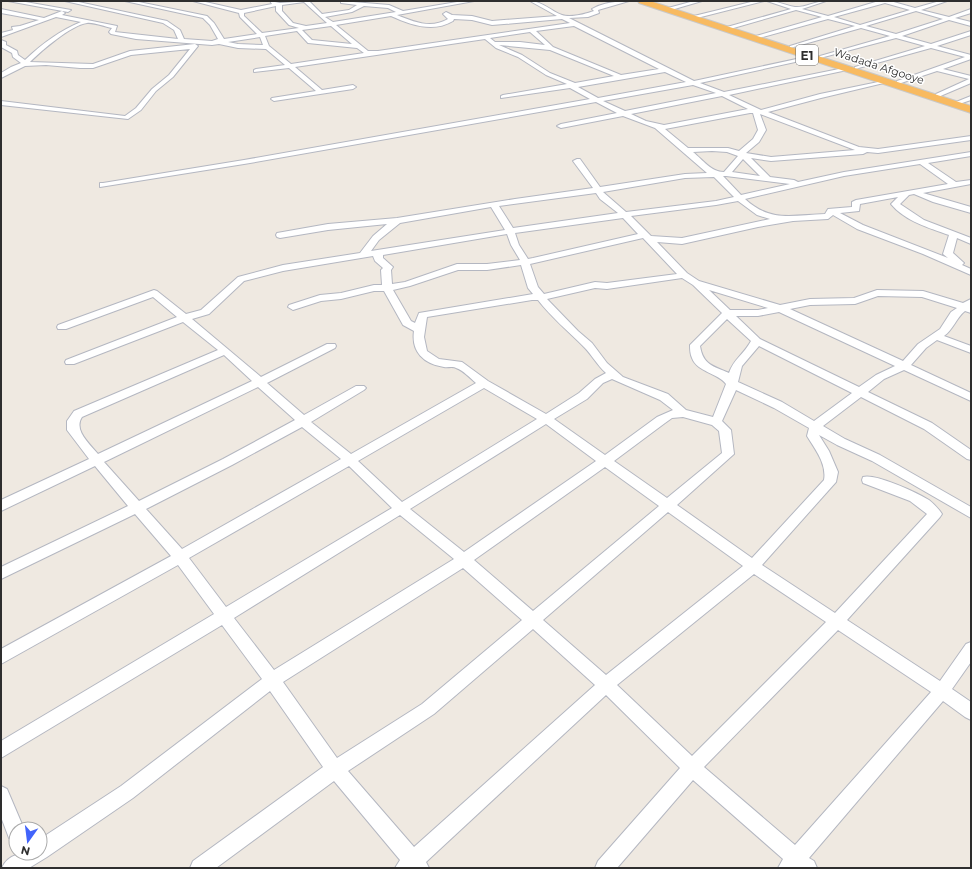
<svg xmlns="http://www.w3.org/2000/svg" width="972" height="869" viewBox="0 0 972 869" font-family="Montserrat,sans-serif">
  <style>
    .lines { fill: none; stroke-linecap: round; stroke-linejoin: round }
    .minor-casing { stroke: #b4b7c1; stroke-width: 2 }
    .trunk-casing { stroke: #c9c9c9; stroke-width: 2 }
    .minor { fill: #fff; fill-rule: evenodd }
    .trunk { fill: #f8ba60; fill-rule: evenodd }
    .labels { text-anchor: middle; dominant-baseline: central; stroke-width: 3; stroke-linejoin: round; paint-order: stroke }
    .far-street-label { font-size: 11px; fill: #2e2e2e; stroke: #fff }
    .shield { fill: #fff; stroke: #6d6d6d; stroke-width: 1 }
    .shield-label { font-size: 12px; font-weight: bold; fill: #2e2e2e }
  </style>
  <rect width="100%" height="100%" fill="#efe9e1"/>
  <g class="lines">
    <g class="minor-casing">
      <path id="minor" d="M 8,1 L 20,1 L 71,10 L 68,12 Z
        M 65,1 L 74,1 L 167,21 L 180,30 L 184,39 L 212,41 L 218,39 L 210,25 L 203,18 L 125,1 L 134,1 L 207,16 L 214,23 L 224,39 L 257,34 L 240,17 L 239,13 L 193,1 L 201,1 L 241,10 L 272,4 L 270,1 L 280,3 L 309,1 L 322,14 L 349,10 L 357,5 L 341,3 L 341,1 L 389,5 L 403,11 L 463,1 L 474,1 L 397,15 C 414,22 431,29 448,19 L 443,14 L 446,12 L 452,15 L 472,16 L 492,21 L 557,16 L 530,1 C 542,1 551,11 562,15 C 570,18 586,14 594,11 L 592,9 C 602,3 618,1 629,1 L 598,10 L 599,13 L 588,17 L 569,18 L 694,81 L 815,55 L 818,57 L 700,83 L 724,92 L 849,67 L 852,69 L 729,95 L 761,110 L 820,94 L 888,80 L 888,82 L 821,98 L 768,112 L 859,147 L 878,149 L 971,136 L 971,140 L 878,153 L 867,152 L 863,154 L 771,161 L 751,158 L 770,177 L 794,180 L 798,182 L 844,172 L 971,152 L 971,156 L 928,163 L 956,182 L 971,180 L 971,184 L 923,193 L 971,207 L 971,213 L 933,202 L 914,194 L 909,195 L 900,204 L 924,220 L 971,238 L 971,244 L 957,238 L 953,253 L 964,263 L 962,265 L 971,269 L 971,275 L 923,254 L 857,229 L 833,215 L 828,219 L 793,221 L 758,227 L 682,244 L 657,242 L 687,273 L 699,281 L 780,305 L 810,299 L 854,298 L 877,290 L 923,291 L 963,303 L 971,299 L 971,313 L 965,311 C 956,318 953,330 944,336 L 971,346 L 971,353 L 937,340 L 926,348 L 911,365 L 971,393 L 971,401 L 904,370 L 884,379 L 868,392 L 932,423 L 971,450 L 971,460 L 967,459 L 924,429 L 861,397 L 823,426 L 845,439 L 880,455 L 971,507 L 971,518 L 872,461 L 837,445 L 819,435 L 829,451 L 838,472 L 836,482 L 762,565 L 835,613 L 927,514 L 910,501 L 863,483 L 862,480 L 863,477 C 875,473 918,493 929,500 C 934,504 938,508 942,514 L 940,517 L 847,620 L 940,681 L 966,644 L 971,642 L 971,662 L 952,689 L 971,702 L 971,720 L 965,717 L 943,701 L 809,858 L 814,861 L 817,868 L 778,868 L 783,859 L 693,780 L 617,868 L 595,868 L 598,861 L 680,768 L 606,695 L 426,862 L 429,868 L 395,868 L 400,860 L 334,781 L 216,868 L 190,868 L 193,861 L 323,767 L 270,691 L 133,798 L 47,857 L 29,868 L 2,868 C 9,852 25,853 40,853 L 40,839 L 121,786 L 262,679 L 222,625 L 1,758 L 1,741 L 214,614 L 178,565 L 1,664 L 1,649 L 171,556 L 135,514 L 1,579 L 1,567 L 128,506 L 95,466 L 1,511 L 1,500 L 89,459 L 67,430 L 67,421 L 74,411 L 218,350 L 183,322 L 74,364 L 66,364 L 65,362 L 66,360 L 177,317 L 153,297 L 66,329 L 58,329 L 57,327 L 58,325 L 154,290 L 157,291 L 186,314 L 201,310 L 238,277 L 283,265 L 360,253 L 373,236 L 387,224 L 328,230 L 280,238 L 277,237 L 276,235 L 277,233 L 328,224 L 397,218 L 515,199 L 593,188 L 573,161 L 577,159 L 580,159 L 600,187 L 685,174 L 707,173 L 655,128 L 623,116 L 561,128 L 557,126 L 561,124 L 617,113 L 596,102 L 244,164 L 100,187 L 100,183 L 103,183 L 244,160 L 590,99 L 570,88 L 501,98 L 501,96 L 503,95 L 567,84 L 546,75 L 518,57 L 496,48 L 485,39 L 295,67 L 322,90 L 353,85 L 356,87 L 353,89 L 274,101 L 271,99 L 272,98 L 316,91 L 289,68 L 254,72 L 254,70 L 256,69 L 285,65 L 266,49 L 238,48 L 219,44 L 212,45 L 136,39 L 111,34 L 109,32 L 112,28 C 105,27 94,22 87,23 C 71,25 41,51 30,62 L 93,64 L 130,51 L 195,44 L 198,46 L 173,77 L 156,91 L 141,110 L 128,119 L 1,105 L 1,101 L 125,116 L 136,108 L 152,89 L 169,75 L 190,49 L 131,55 L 93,68 L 80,68 L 46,65 L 25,66 L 1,78 L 1,73 L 11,67 L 21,63 L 13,57 L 12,53 L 1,47 L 1,40 L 6,42 L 6,45 L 17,51 L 18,55 L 25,60 C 42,44 59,31 81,22 L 56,17 L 1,37 L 1,33 L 13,30 L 12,27 L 20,26 L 39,20 L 1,13 L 1,9 L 44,18 L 62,11 L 65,13 L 62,15 L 117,26 L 115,32 L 178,39 L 174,30 L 163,23 ZM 304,2 L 327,23 L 306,26 L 293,23 L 282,11 L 282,5 ZM 276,6 L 276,11 L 289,25 L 299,28 L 262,33 L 244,16 L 244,13 ZM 364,6 L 388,8 L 396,12 L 333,22 L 325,17 L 352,12 ZM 391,16 C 411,25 433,33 453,21 L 454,19 L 472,20 L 492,25 L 562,19 L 570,23 L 378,51 L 368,51 L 336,25 ZM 331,26 L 352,44 L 312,40 L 302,30 ZM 574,26 L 659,69 L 621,75 L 553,47 L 536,31 ZM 297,31 L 308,43 L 357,48 L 364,53 L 291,64 L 269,46 L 265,36 ZM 530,32 L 545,45 L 520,42 L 495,42 L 490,38 ZM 260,37 L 263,45 L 238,44 L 228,42 ZM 499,45 L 550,50 L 614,76 L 575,83 L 550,73 L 522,55 ZM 665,72 L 686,82 L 598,98 L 578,87 ZM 693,85 L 716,93 L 625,111 L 603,101 ZM 722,96 L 748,109 L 664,125 L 646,121 L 631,114 ZM 750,113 L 753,113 L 758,130 L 753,139 L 739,151 L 728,148 L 688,148 L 665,129 ZM 760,114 L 855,150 L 771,157 L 746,153 L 759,142 L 766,130 ZM 712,151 L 727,152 L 738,156 L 724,172 C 711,172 703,160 693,152 ZM 743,159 L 760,176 L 732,172 ZM 920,164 L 948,184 L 856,200 L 852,202 L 852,207 L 828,209 L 825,214 C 793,215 771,223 745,199 L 844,176 ZM 723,176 L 726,176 L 790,184 L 741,195 ZM 714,177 L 734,197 L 716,201 L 626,212 L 603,192 L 685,178 ZM 596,193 L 600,199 L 618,213 L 513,228 L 499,206 ZM 898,197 L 891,204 C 905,221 929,228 949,235 L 943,254 L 948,258 L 863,225 L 840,213 L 859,211 L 860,204 ZM 738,201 L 757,215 L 770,219 L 682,238 L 651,236 L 631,216 L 716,205 ZM 491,207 L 505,230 L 371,251 L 379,240 L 400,223 ZM 623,218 L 638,234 L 533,258 L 528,259 L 519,245 L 515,233 ZM 507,234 L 511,245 L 520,260 L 487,264 L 457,264 L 405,282 L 392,284 L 391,270 L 393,267 L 383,258 L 383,255 ZM 643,238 L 677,274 L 607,283 L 595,282 L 544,294 L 538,287 L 530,264 ZM 373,256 L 375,261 L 383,268 L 381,270 L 382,285 L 374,285 L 341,293 L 320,295 L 289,305 L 288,307 L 293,310 L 321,301 L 341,299 L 374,291 L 384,291 L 403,325 L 414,331 C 411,352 424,364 444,367 C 447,368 453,366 456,368 C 463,370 470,378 476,383 L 351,454 L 311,422 L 364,390 L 366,388 L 364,386 L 356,386 L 304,415 L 267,383 L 335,348 L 336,346 L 335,344 L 327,344 L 261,377 L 192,319 L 209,314 L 244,281 L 283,271 ZM 521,265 L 528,288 L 533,294 L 419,313 L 415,323 L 411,321 L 393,290 L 410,286 L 458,270 L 487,270 ZM 682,278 L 693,285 L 722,313 L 690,345 C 690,349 690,354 692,358 C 697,372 718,373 726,384 L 713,417 L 686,410 L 668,394 L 623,377 L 607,363 L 592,343 L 578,331 L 547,299 L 595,288 L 607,289 ZM 709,290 L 768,308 L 758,310 L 730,310 ZM 878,296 L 922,297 L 957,308 L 951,312 L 940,329 L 918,344 L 903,361 L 790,309 L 810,305 L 855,304 ZM 532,300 L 538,300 C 551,317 568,331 584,347 C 592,355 597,365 606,373 L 595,379 L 579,393 L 546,414 L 488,381 L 462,362 L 439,359 L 427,351 L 424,337 L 427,317 ZM 779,312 L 895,366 L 876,375 L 859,387 L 760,339 L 736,316 L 758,316 ZM 727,319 L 751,341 C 744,354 733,360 729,373 C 713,366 703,365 700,346 ZM 759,346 L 852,393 L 814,421 L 782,402 L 738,382 L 742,366 ZM 224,355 L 252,381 L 98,454 C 90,444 73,430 82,417 ZM 612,379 L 660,400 L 673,410 L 657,417 L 605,455 L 554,419 L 587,399 L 603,383 ZM 258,387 L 295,420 L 223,459 L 139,501 L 104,462 ZM 484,388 L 537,419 L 402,502 L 358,461 ZM 736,390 L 774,408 L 809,428 L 807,436 C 815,449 827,464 824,480 L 752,558 L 677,505 L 734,454 L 731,430 L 722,421 ZM 683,417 L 712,425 L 719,431 L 722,453 L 667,498 L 614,461 L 665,423 L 672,418 ZM 546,424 L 596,461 L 464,552 L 410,509 ZM 302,427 L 341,459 L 182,549 L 146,509 L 232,465 ZM 349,466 L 392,508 L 226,607 L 189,558 ZM 605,467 L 659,506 L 533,611 L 474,560 ZM 668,512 L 743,566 L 606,675 L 543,620 ZM 400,515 L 454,559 L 274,670 L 234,618 ZM 463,568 L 522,620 L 422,704 L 337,758 L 283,682 ZM 754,574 L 826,622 L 692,756 L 617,685 ZM 533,629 L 595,685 L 414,847 L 348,771 L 434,714 ZM 838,630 L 931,692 L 795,845 L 704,767 Z
        M 694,1 L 702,1 L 671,10 L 668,8 Z
        M 755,1 L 764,1 L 697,18 L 694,16 Z
        M 767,1 C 777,1 785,5 795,7 C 804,8 816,1 826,1 L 802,9 L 828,16 L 879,1 L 890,1 L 915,8 L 940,1 L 947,1 L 921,10 L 949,17 L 971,9 L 971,13 L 955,18 L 971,22 L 971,26 L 949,20 L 902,36 L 931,44 L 971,31 L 971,35 L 937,46 L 971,55 L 971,59 L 943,69 L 971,76 L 971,83 L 938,97 L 936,96 L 936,94 L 969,79 L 937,71 L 901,83 L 897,83 L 897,81 L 965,57 L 931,48 L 855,69 L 855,67 L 925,46 L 896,38 L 820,58 L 820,56 L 890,36 L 861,28 L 790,48 L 790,46 L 855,26 L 828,19 L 759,38 L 756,36 L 822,17 L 796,10 L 730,29 L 727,27 L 791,9 ZM 885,3 L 910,10 L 860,25 L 834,17 ZM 916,11 L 943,19 L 896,34 L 866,26 Z
        M 971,96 L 971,100 L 959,104 L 956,102 Z
        M 1,786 L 7,789 L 24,829 L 16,829 L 16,840 L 9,838 L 1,817 Z"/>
    </g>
    <g class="trunk-casing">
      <path id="trunk" d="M 638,1 L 650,1 L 971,106 L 971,113 L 639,3 Z"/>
    </g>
    <use href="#minor" class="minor"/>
    <use href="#trunk" class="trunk"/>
  </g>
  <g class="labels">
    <g class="far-street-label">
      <text transform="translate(879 66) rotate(18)">Wadada Afgooye</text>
    </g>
    <rect class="shield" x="796" y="45" width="22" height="20" rx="3"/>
    <g class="shield-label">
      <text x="807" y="55">E1</text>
    </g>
  </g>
  <rect width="972" height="869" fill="none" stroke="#2e2e2e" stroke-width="4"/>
  <g transform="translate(28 841) rotate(194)"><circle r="19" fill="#ffffff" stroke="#ababab"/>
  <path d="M0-3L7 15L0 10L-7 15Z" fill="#4264fb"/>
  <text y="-6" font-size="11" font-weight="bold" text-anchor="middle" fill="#2e2e2e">N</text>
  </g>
</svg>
